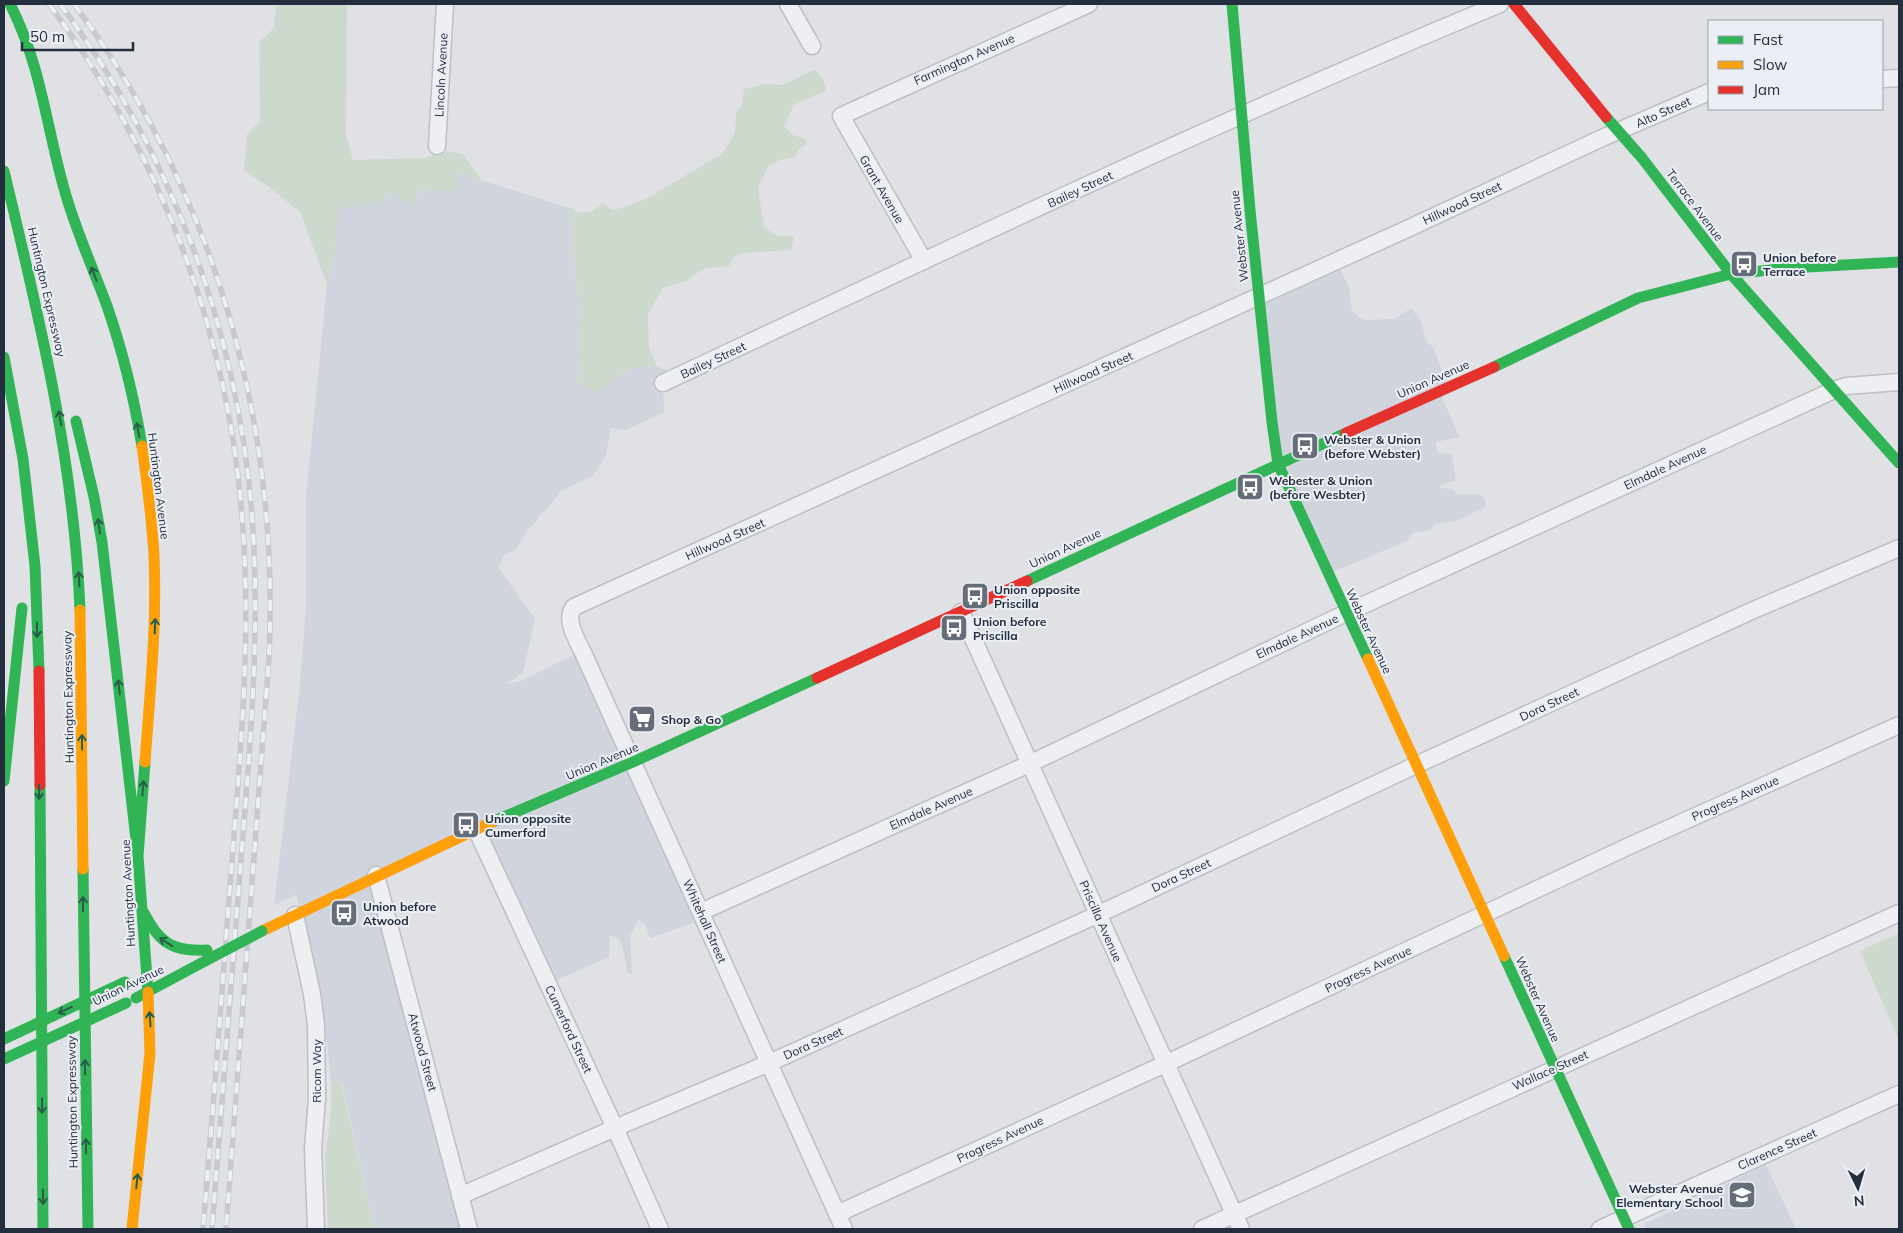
<svg xmlns="http://www.w3.org/2000/svg" width="1903" height="1233" viewBox="0 0 1903 1233" font-family="Mulish,sans-serif">
  <style>
    .built { fill: #d0d4dc }
    .green { fill: #ced9ce }
    .lines { fill: none; stroke-linecap: round; stroke-linejoin: round }
    .street-casing { stroke: #bdbfc3; stroke-width: 19 }
    .street { stroke: #eeeff2; stroke-width: 16 }
    .fast { stroke: #30b455; stroke-width: 11 }
    .slow { stroke: #ff9f0a; stroke-width: 11 }
    .jam { stroke: #e5322d; stroke-width: 11 }
    .rail-casing { stroke: #c7c9cd; stroke-width: 5.5 }
    .rail { stroke: #ebeff5; stroke-width: 4; stroke-dasharray: 11; stroke-linecap: butt }
    .fast-bridge { stroke: #30b455; stroke-width: 11 }
    .oneway { stroke: #285d47 }
    .labels { text-anchor: middle; dominant-baseline: central; stroke-width: 4; stroke-linejoin: round; paint-order: stroke }
    .street-label { font-size: 12px; fill: #242e3f; stroke: #ebeff5 }
    .poi-label { font-size: 12px; font-weight: bold; fill: #242e3f; stroke: #ebeff5; text-anchor: start }
  </style>
  <rect width="100%" height="100%" fill="#dfe1e5"/>
  <path class="built" d="M 453,173 L 468,174 L 480,183 L 481,180 L 569,208 L 578,299 L 580,356 L 577,382 L 599,393 L 614,377 L 635,367 L 657,366 L 670,372 L 663,384 L 664,412 L 626,430 L 611,428 L 606,455 L 593,476 L 562,490 L 545,511 L 539,515 L 536,522 L 528,529 L 516,550 L 505,554 L 498,567 L 535,619 L 523,672 L 507,684 L 521,681 L 577,653 L 701,920 L 650,938 L 645,924 L 638,920 L 630,936 L 632,973 L 627,973 L 623,947 L 619,939 L 610,935 L 609,957 L 550,983 L 476,830 L 378,871 L 469,1229 L 375,1229 L 342,1083 L 331,1081 L 326,1032 L 316,970 L 296,895 L 274,905 L 299,693 L 306,608 L 306,497 L 327,284 L 335,252 L 338,208 L 381,202 L 383,197 L 396,193 L 416,205 L 417,195 L 422,188 L 432,190 L 461,188 Z
    M 1334,258 L 1348,285 L 1352,310 L 1358,317 L 1366,320 L 1395,319 L 1411,308 L 1421,321 L 1426,341 L 1433,347 L 1448,386 L 1441,395 L 1459,437 L 1436,442 L 1437,452 L 1452,454 L 1456,480 L 1442,485 L 1439,488 L 1453,489 L 1457,495 L 1479,494 L 1484,497 L 1486,506 L 1457,521 L 1436,524 L 1430,530 L 1412,533 L 1407,541 L 1330,573 L 1279,468 L 1257,295 Z
    M 1766,1165 L 1796,1229 L 1647,1229 L 1644,1224 Z"/>
  <path class="green" d="M 276,4 L 347,4 L 346,135 L 353,160 L 425,158 L 449,151 L 464,155 L 481,180 L 480,184 L 468,174 L 454,173 L 462,189 L 432,190 L 422,188 L 417,195 L 416,205 L 404,203 L 396,193 L 383,197 L 382,202 L 339,208 L 335,252 L 327,284 L 300,212 L 269,187 L 244,171 L 247,134 L 260,121 L 259,42 L 274,28 Z
    M 814,70 L 816,70 L 823,79 L 827,90 L 794,105 L 784,126 L 793,135 L 805,139 L 807,143 L 798,150 L 795,157 L 780,160 L 769,165 L 758,187 L 764,227 L 777,236 L 794,236 L 791,250 L 743,253 L 734,257 L 729,266 L 703,269 L 686,281 L 663,288 L 648,314 L 649,347 L 657,366 C 627,367 619,371 599,394 L 577,382 L 580,356 L 578,299 L 569,206 L 579,213 L 592,211 L 603,203 L 612,210 L 622,208 L 646,199 L 722,154 L 735,133 L 736,113 L 742,104 L 744,89 L 764,84 L 783,85 Z
    M 1899,933 L 1899,1040 L 1860,951 Z
    M 331,1081 L 341,1083 L 375,1229 L 328,1229 L 325,1158 L 331,1113 Z"/>
  <g class="lines">
    <g class="street-casing">
      <path id="street" d="M 788,4 L 812,46
        M 1882,79 L 1899,78
        M 437,146 L 445,4
        M 924,261 L 841,116 L 1089,4
        M 663,383 C 940,253 1217,121 1500,4
        M 961,612 L 1241,1229
        M 476,829 L 615,1128 L 660,1229
        M 376,875 L 469,1229
        M 701,912 L 1029,764 L 1346,613 L 1834,390 L 1846,386 L 1899,382
        M 295,915 L 312,994 L 316,1025 L 317,1098 L 313,1149 L 316,1229
        M 460,1196 L 615,1128 L 769,1063 L 1099,914 L 1416,765 L 1749,612 L 1899,548
        M 837,1214 L 1165,1064 L 1629,846 L 1899,725
        M 844,1229 L 585,657 C 579,643 563,620 574,607 L 1407,229 L 1602,138 L 1709,92
        M 1202,1229 L 1899,913
        M 1600,1229 L 1899,1094"/>
    </g>
    <use href="#street" class="street"/>
    <path class="fast" d="M 10,4 C 42,67 46,127 65,192 C 76,231 93,268 107,306 C 123,352 134,398 142,446
      M 1232,4 L 1250,210 L 1272,422 L 1278,464 L 1368,659
      M 1606,117 L 1642,158 L 1731,274 L 1899,463
      M 4,171 C 39,316 74,460 80,610
      M 4,357 L 23,459 L 35,566 L 39,671
      M 1494,367 L 1638,298 L 1731,274 L 1789,268 L 1899,262
      M 76,421 L 94,497 L 102,542 L 138,857
      M 1027,581 L 1346,433
      M 145,762 L 138,856 L 148,992
      M 4,781 L 22,608
      M 40,785 L 43,1229
      M 492,822 L 633,762 L 817,678
      M 83,869 L 88,1229
      M 144,913 C 159,943 173,952 207,950
      M 1504,956 L 1629,1229
      M 136,998 L 207,960"/>
    <path class="slow" d="M 142,446 C 147,482 152,519 154,556 C 157,624 150,693 145,762
      M 80,610 L 83,869
      M 1368,659 L 1504,956
      M 262,931 L 492,822
      M 132,1229 L 150,1053 L 148,992"/>
    <path class="jam" d="M 1514,4 L 1606,117
      M 1346,433 L 1494,367
      M 39,671 L 40,785
      M 817,678 L 1027,581"/>
    <g class="rail-casing">
      <path id="rail" d="M 49,4 C 163,158 230,337 243,529 C 251,643 240,759 231,873 C 222,992 213,1110 203,1229
        M 60,4 C 174,156 241,340 253,529 C 260,644 249,759 240,873 C 230,992 221,1111 212,1229
        M 74,4 C 215,192 280,424 269,658 L 226,1229"/>
    </g>
    <use href="#rail" class="rail"/>
    <path class="fast-bridge" d="M 207,960 L 262,931
      M 4,1039 L 125,982
      M 4,1059 L 126,1003"/>
  </g>
  <defs><path id="oneway-shaft" d="M-6 0H5M1.5-3L5.5 0L1.5 3" fill="none" stroke-width="1.6" stroke-linecap="round" stroke-linejoin="round" transform="scale(1.25)"/></defs>
  <g class="oneway">
    <use href="#oneway-shaft" transform="translate(94 274) rotate(-111)"/>
    <use href="#oneway-shaft" transform="translate(60 418) rotate(-100)"/>
    <use href="#oneway-shaft" transform="translate(138 430) rotate(-101)"/>
    <use href="#oneway-shaft" transform="translate(99 526) rotate(-98)"/>
    <use href="#oneway-shaft" transform="translate(79 579) rotate(-93)"/>
    <use href="#oneway-shaft" transform="translate(155 626) rotate(-88)"/>
    <use href="#oneway-shaft" transform="translate(37 630) rotate(89)"/>
    <use href="#oneway-shaft" transform="translate(119 687) rotate(-97)"/>
    <use href="#oneway-shaft" transform="translate(82 742) rotate(-90)"/>
    <use href="#oneway-shaft" transform="translate(143 788) rotate(-85)"/>
    <use href="#oneway-shaft" transform="translate(39 792) rotate(90)"/>
    <use href="#oneway-shaft" transform="translate(83 904) rotate(-90)"/>
    <use href="#oneway-shaft" transform="translate(166 942) rotate(-147)"/>
    <use href="#oneway-shaft" transform="translate(65 1010) rotate(155)"/>
    <use href="#oneway-shaft" transform="translate(150 1019) rotate(-94)"/>
    <use href="#oneway-shaft" transform="translate(85 1067) rotate(-90)"/>
    <use href="#oneway-shaft" transform="translate(42 1106) rotate(90)"/>
    <use href="#oneway-shaft" transform="translate(86 1146) rotate(-91)"/>
    <use href="#oneway-shaft" transform="translate(137 1181) rotate(-84)"/>
    <use href="#oneway-shaft" transform="translate(43 1197) rotate(89)"/>
  </g>
  <defs>
    <g id="bus-square" transform="scale(1.4375)"><rect x="-9" y="-9" width="18" height="18" rx="4" fill="#656d79" stroke="#ebeff5"/><path d="M-5-6H5V4H4V6H2V4H-2V6H-4V4H-5ZM-3.5-4V0h7V-4ZM-3.5 1.2v1.5H-2V1.2ZM2 1.2v1.5H3.5V1.2Z" fill="#fff"/></g>
    <g id="supermarket-square" transform="scale(1.4375)"><rect x="-9" y="-9" width="18" height="18" rx="4" fill="#656d79" stroke="#ebeff5"/><path d="M-6-5.5h2.5l.6 2H6L4.5 2H-2.5L-4.4-4H-6ZM-1.5 3.2a1.3 1.3 0 1 0 .1 0ZM3 3.2a1.3 1.3 0 1 0 .1 0Z" fill="#fff"/></g>
    <g id="school-square" transform="scale(1.4375)"><rect x="-9" y="-9" width="18" height="18" rx="4" fill="#656d79" stroke="#ebeff5"/><path d="M0-5L7-2L0 1L-7-2ZM-4 1L0 2.5L4 1V4Q0 6-4 4Z" fill="#fff"/></g>
  </defs>
  <g fill-rule="evenodd">
    <use href="#bus-square" x="1744" y="264"/>
    <use href="#bus-square" x="1305" y="446"/>
    <use href="#bus-square" x="1250" y="487"/>
    <use href="#bus-square" x="975" y="596"/>
    <use href="#bus-square" x="954" y="628"/>
    <use href="#supermarket-square" x="642" y="719"/>
    <use href="#bus-square" x="466" y="825"/>
    <use href="#bus-square" x="344" y="913"/>
    <use href="#school-square" x="1742" y="1195"/>
  </g>
  <g class="labels">
    <g class="street-label">
      <text transform="translate(964 59) rotate(-24)">Farmington Avenue</text>
      <text transform="translate(441 75) rotate(-87)">Lincoln Avenue</text>
      <text transform="translate(1663 112) rotate(-24)">Alto Street</text>
      <text transform="translate(882 189) rotate(60)">Grant Avenue</text>
      <text transform="translate(1080 189) rotate(-25)">Bailey Street</text>
      <text transform="translate(1462 203) rotate(-25)">Hillwood Street</text>
      <text transform="translate(1695 205) rotate(53)">Terrace Avenue</text>
      <text transform="translate(1239 236) rotate(-96)">Webster Avenue</text>
      <text transform="translate(47 292) rotate(77)">Huntington Expressway</text>
      <text transform="translate(713 360) rotate(-25)">Bailey Street</text>
      <text transform="translate(1093 372) rotate(-24)">Hillwood Street</text>
      <text transform="translate(1433 379) rotate(-24)">Union Avenue</text>
      <text transform="translate(1665 467) rotate(-25)">Elmdale Avenue</text>
      <text transform="translate(159 486) rotate(83)">Huntington Avenue</text>
      <text transform="translate(725 539) rotate(-24)">Hillwood Street</text>
      <text transform="translate(1065 548) rotate(-25)">Union Avenue</text>
      <text transform="translate(1369 631) rotate(65)">Webster Avenue</text>
      <text transform="translate(1297 636) rotate(-25)">Elmdale Avenue</text>
      <text transform="translate(68 697) rotate(-91)">Huntington Expressway</text>
      <text transform="translate(1549 704) rotate(-25)">Dora Street</text>
      <text transform="translate(602 761) rotate(-23)">Union Avenue</text>
      <text transform="translate(1735 798) rotate(-24)">Progress Avenue</text>
      <text transform="translate(931 808) rotate(-24)">Elmdale Avenue</text>
      <text transform="translate(1181 875) rotate(-25)">Dora Street</text>
      <text transform="translate(128 893) rotate(-93)">Huntington Avenue</text>
      <text transform="translate(705 921) rotate(66)">Whitehall Street</text>
      <text transform="translate(1101 921) rotate(66)">Priscilla Avenue</text>
      <text transform="translate(1368 969) rotate(-25)">Progress Avenue</text>
      <text transform="translate(128 985) rotate(-26)">Union Avenue</text>
      <text transform="translate(1538 999) rotate(66)">Webster Avenue</text>
      <text transform="translate(569 1029) rotate(65)">Cumerford Street</text>
      <text transform="translate(813 1043) rotate(-24)">Dora Street</text>
      <text transform="translate(423 1052) rotate(75)">Atwood Street</text>
      <text transform="translate(1550 1070) rotate(-24)">Wallace Street</text>
      <text transform="translate(316 1071) rotate(-90)">Ricom Way</text>
      <text transform="translate(72 1102) rotate(-91)">Huntington Expressway</text>
      <text transform="translate(1000 1139) rotate(-25)">Progress Avenue</text>
      <text transform="translate(1777 1149) rotate(-24)">Clarence Street</text>
    </g>
    <g class="poi-label">
      <text x="1763" y="257">Union before<tspan x="1763" dy="14">Terrace</tspan></text>
      <text x="1324" y="439">Webster &amp; Union<tspan x="1324" dy="14">(before Webster)</tspan></text>
      <text x="1269" y="480">Webester &amp; Union<tspan x="1269" dy="14">(before Wesbter)</tspan></text>
      <text x="994" y="589">Union opposite<tspan x="994" dy="14">Priscilla</tspan></text>
      <text x="973" y="621">Union before<tspan x="973" dy="14">Priscilla</tspan></text>
      <text x="661" y="719">Shop &amp; Go</text>
      <text x="485" y="818">Union opposite<tspan x="485" dy="14">Cumerford</tspan></text>
      <text x="363" y="906">Union before<tspan x="363" dy="14">Atwood</tspan></text>
      <text x="1723" y="1188" text-anchor="end">Webster Avenue<tspan x="1723" dy="14">Elementary School</tspan></text>
    </g>
  </g>
  <rect width="1903" height="1233" fill="none" stroke="#242e3f" stroke-width="10"/>
  <rect x="1708" y="20" width="175" height="90" fill="#ebeff5" stroke="#9ba2ac"/>
  <rect x="1718" y="36" width="25" height="8" fill="#30b455" stroke="#9ba2ac"/>
  <text x="1753" y="45" font-size="15" fill="#242e3f">Fast</text>
  <rect x="1718" y="61" width="25" height="8" fill="#ff9f0a" stroke="#9ba2ac"/>
  <text x="1753" y="70" font-size="15" fill="#242e3f">Slow</text>
  <rect x="1718" y="86" width="25" height="8" fill="#e5322d" stroke="#9ba2ac"/>
  <text x="1753" y="95" font-size="15" fill="#242e3f">Jam</text>
  <g transform="translate(1858 1188) rotate(175)" stroke="#ebeff5" stroke-width="4" paint-order="stroke">
  <path d="M0-4L9 19L0 12L-9 19Z" fill="#242e3f"/>
  <text y="-8" font-size="14" font-weight="bold" text-anchor="middle" fill="#242e3f">N</text>
  </g>
  <path d="M22 42v8h111v-8" fill="none" stroke="#242e3f" stroke-width="2.5"/>
  <text x="30" y="42" font-size="15" fill="#242e3f" stroke="#ebeff5" stroke-width="4" paint-order="stroke">50 m</text>
</svg>
